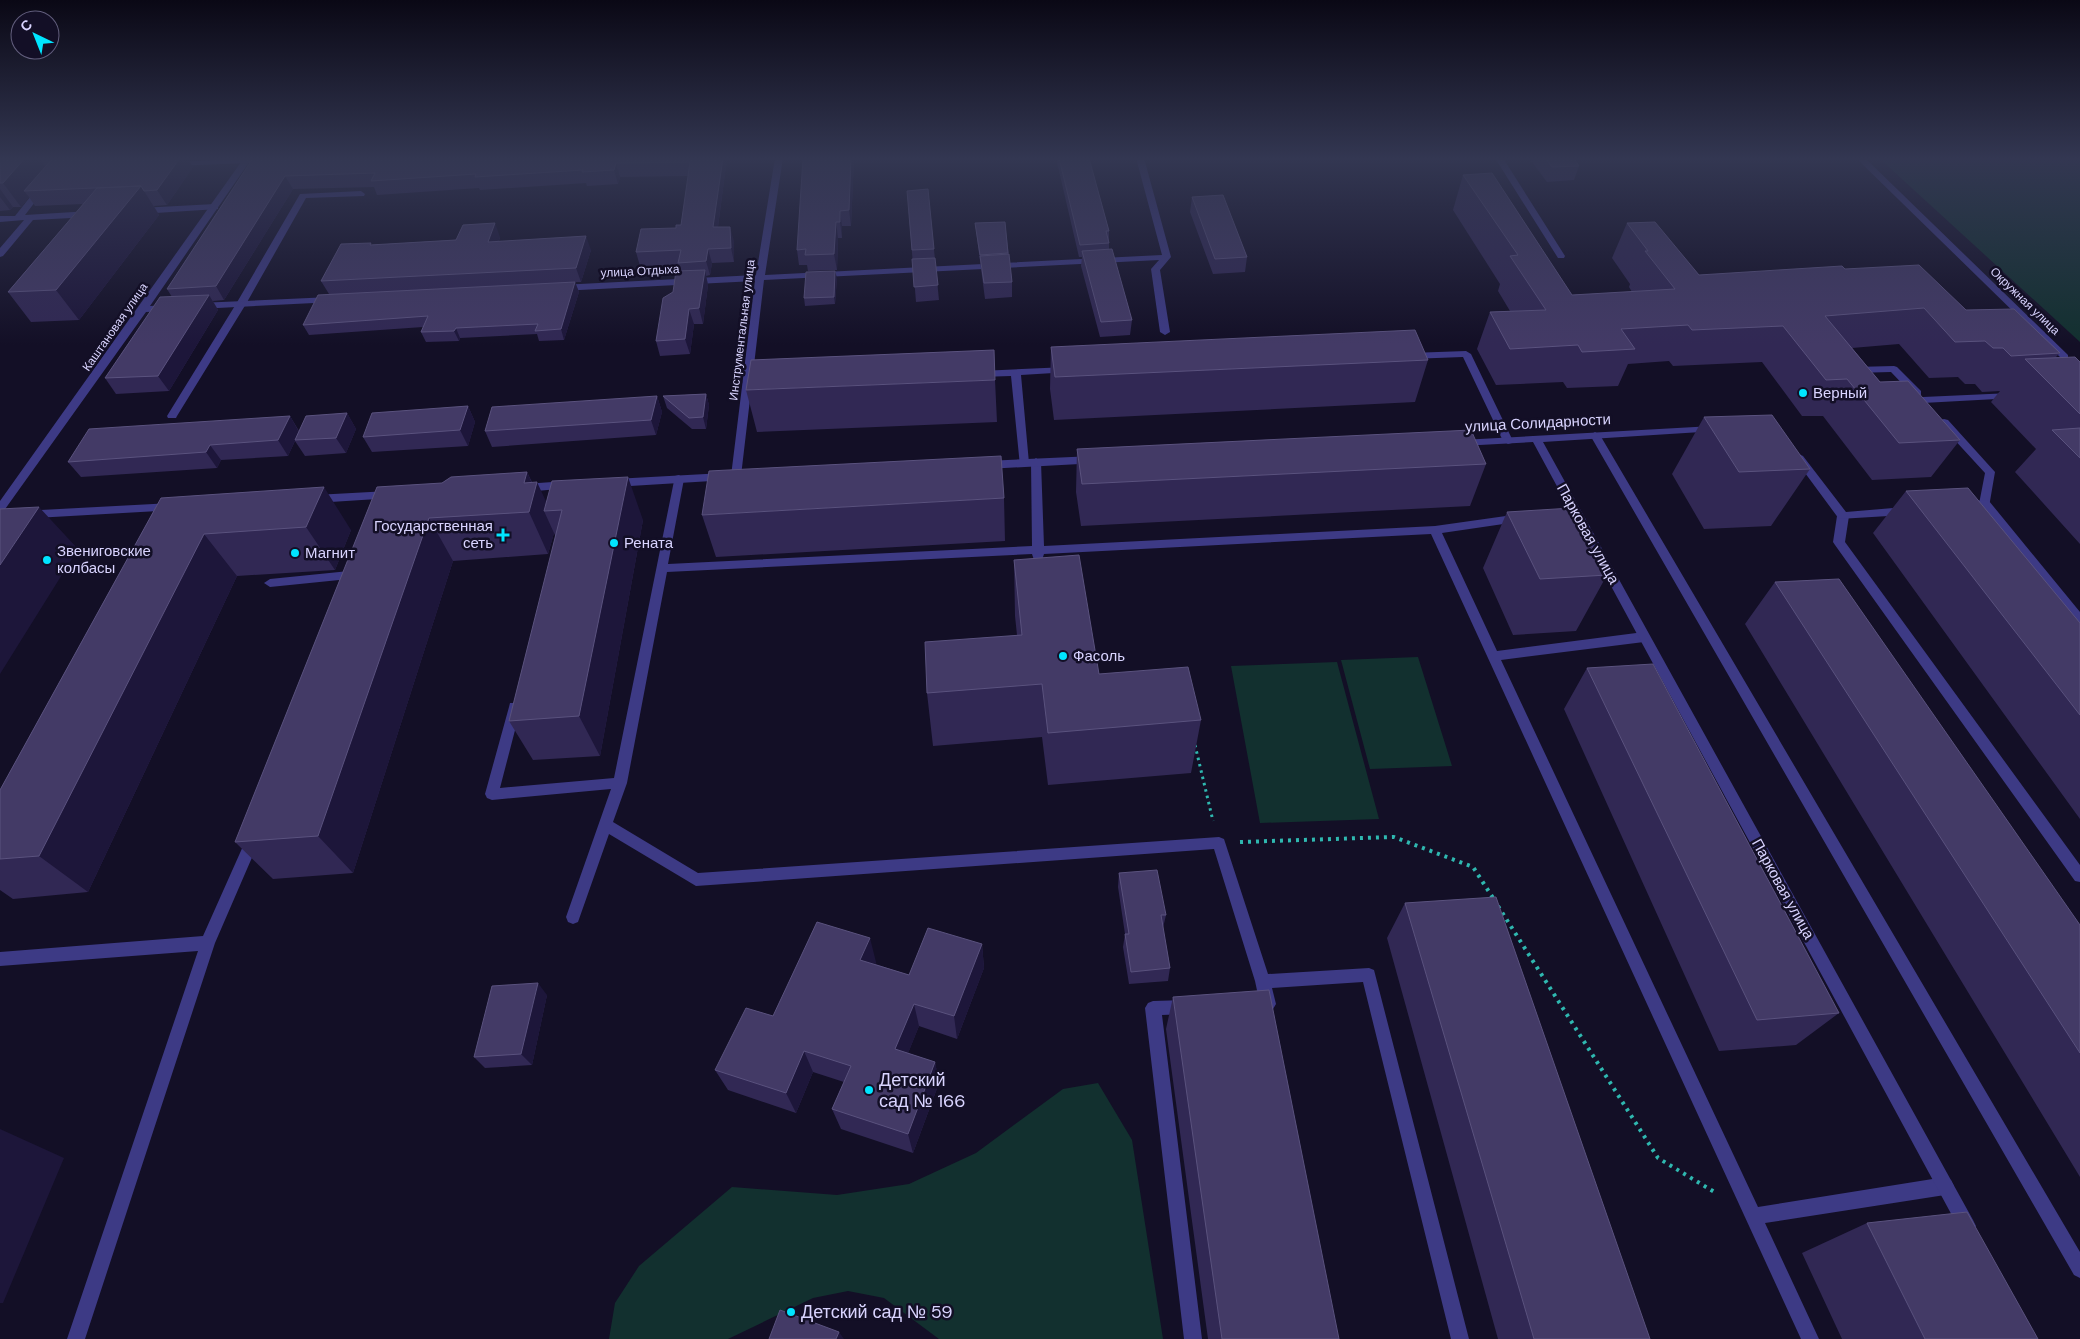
<svg xmlns="http://www.w3.org/2000/svg" width="2080" height="1339" viewBox="0 0 2080 1339" font-family="'DM Sans',sans-serif">
  <style>
    .green { fill: #12302f }
    .lines { fill: none; stroke-linecap: round; stroke-linejoin: round }
    .path-far1 { stroke: #2fb8b0; stroke-width: 3; stroke-dasharray: 2.5 4; stroke-linecap: butt }
    .path { stroke: #2fb8b0; stroke-width: 4; stroke-dasharray: 3 5; stroke-linecap: butt }
    .service { fill: #3d3a85; fill-rule: evenodd }
    .minor { fill: #3d3a85; fill-rule: evenodd }
    .tertiary { fill: #3d3a85; fill-rule: evenodd }
    .wall { fill: #312854 }
    .shaded-wall { fill: #1d163a }
    .building { fill: #433a66; stroke: #5a527e }
    .poi-dot { fill: #00e5ff; stroke: #130f26; stroke-width: 2 }
    .labels { text-anchor: middle; dominant-baseline: central; stroke-width: 5; stroke-linejoin: round; paint-order: stroke }
    .far-street-label { font-size: 12px; fill: #d9d4ff; stroke: #130f26 }
    .poi-label { font-size: 15px; fill: #d9d4ff; stroke: #130f26; text-anchor: start }
    .street-label { font-size: 15px; fill: #d9d4ff; stroke: #130f26 }
    .near-poi-label { font-size: 18px; fill: #d9d4ff; stroke: #130f26; text-anchor: start }
  </style>
  <rect width="100%" height="100%" fill="#130f26"/>
  <path class="green" d="M 1879,158 L 2080,158 L 2080,342 Z
    M 1418,657 L 1452,766 L 1370,769 L 1341,660 Z
    M 1337,662 L 1379,819 L 1260,823 L 1231,666 Z
    M 1098,1083 L 1132,1140 L 1163,1339 L 939,1339 L 884,1298 L 848,1291 L 813,1298 L 728,1339 L 609,1339 L 615,1303 L 639,1266 L 732,1187 L 837,1195 L 909,1184 L 976,1153 L 1063,1089 Z"/>
  <g class="lines">
    <path class="path-far1" d="M 1195,745 L 1213,821"/>
    <path class="path" d="M 1240,842 L 1394,837 L 1473,867 L 1495,901
      M 1498,906 L 1658,1158 L 1716,1193"/>
    <path class="service" d="M 38,187 L 45,189 L 25,215 L 90,211 L 94,214 L 90,217 L 33,220 L 3,256 L 0,257 L 0,248 L 24,220 L 0,222 L 0,216 L 15,216 Z
      M 361,191 L 365,194 L 364,196 L 306,198 L 246,304 L 177,416 L 176,418 L 168,418 L 167,416 L 236,304 L 300,194 Z
      M 215,204 L 218,205 L 218,209 L 140,214 L 136,211 L 140,208 Z
      M 1466,351 L 1471,354 L 1513,441 L 1512,443 L 1508,444 L 1503,441 L 1463,357 L 1410,359 L 1405,356 L 1410,353 Z
      M 1894,366 L 1897,367 L 1921,391 L 1921,395 L 1913,395 L 1891,372 L 1854,373 L 1849,370 L 1854,367 Z
      M 1067,367 L 1070,368 L 1070,372 L 1021,375 L 1029,463 L 1024,467 L 1020,466 L 1011,376 L 980,377 L 975,374 L 980,371 Z
      M 2011,393 L 2016,396 L 2015,398 L 1923,403 L 1918,400 L 1923,397 Z
      M 1944,419 L 1948,420 L 1995,472 L 1989,507 L 1981,507 L 1979,504 L 1985,473 L 1940,424 L 1940,420 Z
      M 1595,432 L 1600,435 L 2080,1252 L 2080,1278 L 2074,1275 L 1590,435 Z
      M 1036,458 L 1041,462 L 1044,546 L 1435,526 L 1520,514 L 1526,518 L 1524,521 L 1442,533 L 1497,651 L 1644,632 L 1648,634 L 1650,637 L 1648,640 L 1644,642 L 1501,660 L 1758,1207 L 1945,1177 L 1951,1180 L 1954,1186 L 1951,1192 L 1945,1195 L 1765,1223 L 1819,1339 L 1801,1339 L 1431,534 L 1044,554 L 1042,560 L 1034,560 L 1032,554 L 667,572 L 627,783 L 613,822 L 698,873 L 1219,837 L 1224,839 L 1268,974 L 1369,968 L 1374,970 L 1469,1339 L 1451,1339 L 1363,982 L 1272,988 L 1276,1004 L 1273,1009 L 1268,1011 L 1261,1009 L 1255,981 L 1214,849 L 696,886 L 609,834 L 578,922 L 573,924 L 568,922 L 566,917 L 611,789 L 492,800 L 487,798 L 485,794 L 509,707 L 510,703 L 520,703 L 521,707 L 500,788 L 614,778 L 675,476 L 679,475 L 684,479 L 668,564 L 1032,546 L 1031,462 Z
      M 1843,512 L 1849,516 L 1845,542 L 2080,865 L 2080,882 L 2075,881 L 1835,545 L 1833,542 L 1837,516 Z
      M 359,570 L 365,574 L 359,578 L 270,587 L 264,583 L 270,579 Z
      M 253,833 L 258,835 L 260,839 L 215,943 L 85,1339 L 67,1339 L 198,951 L 0,966 L 0,952 L 203,936 L 248,835 Z
      M 1186,1000 L 1191,1002 L 1194,1007 L 1191,1012 L 1186,1014 L 1162,1015 L 1202,1339 L 1184,1339 L 1145,1008 L 1148,1003 L 1153,1001 Z"/>
    <path class="minor" d="M 244,158 L 252,158 L 150,306 L 168,305 L 173,308 L 168,311 L 146,312 L 3,512 L 172,503 L 176,504 L 178,507 L 176,510 L 0,520 L 0,501 Z
      M 775,158 L 783,158 L 765,275 L 1162,255 L 1136,158 L 1144,158 L 1171,257 L 1160,270 L 1170,332 L 1165,335 L 1160,332 L 1151,269 L 1159,260 L 764,280 L 741,476 L 736,480 L 732,479 L 731,476 L 755,281 L 560,291 L 555,288 L 560,285 L 756,275 Z
      M 1495,158 L 1503,158 L 1565,256 L 1564,258 L 1558,258 Z
      M 1856,158 L 1865,158 L 2068,355 L 2068,359 L 2062,359 Z
      M 331,297 L 334,298 L 334,302 L 198,309 L 193,306 L 198,303 Z
      M 1713,426 L 1717,427 L 1717,431 L 1543,442 L 1973,1220 L 1976,1226 L 1973,1232 L 1967,1235 L 1961,1232 L 1533,442 L 1461,446 L 1456,443 L 1461,440 Z
      M 1799,454 L 1803,456 L 1846,512 L 1905,507 L 1911,511 L 1905,515 L 1839,519 L 1794,458 Z
      M 1094,456 L 1099,460 L 1098,463 L 986,469 L 981,465 L 986,461 Z
      M 724,473 L 728,474 L 729,477 L 728,480 L 614,487 L 609,483 L 614,479 Z
      M 567,481 L 571,482 L 572,485 L 571,488 L 524,492 L 519,488 L 524,484 Z
      M 389,491 L 394,495 L 393,498 L 315,503 L 309,499 L 315,495 Z
      M 1985,500 L 1989,501 L 2080,612 L 2080,625 L 2076,623 L 1982,508 L 1965,510 L 1959,506 L 1965,502 Z"/>
    <path class="tertiary" d="M 257,158 L 269,158 L 271,160 L 267,162 L 175,166 L 171,164 L 175,162 Z"/>
  </g>
  <path class="wall" d="M 0,158 L 200,158 L 188,159 L 193,167 L 167,205 L 154,206 L 159,215 L 79,320 L 31,322 L 8,292 L 83,204 L 35,206 L 29,197 L 21,207 L 13,207 L 10,210 L 0,211 Z
    M 253,158 L 727,158 L 718,227 L 734,241 L 734,262 L 712,263 L 710,275 L 706,276 L 708,285 L 703,324 L 694,324 L 690,354 L 660,356 L 656,341 L 673,292 L 681,271 L 679,265 L 640,266 L 636,252 L 681,225 L 688,176 L 620,177 L 618,184 L 587,186 L 586,183 L 480,190 L 479,188 L 377,195 L 374,187 L 293,189 L 224,300 L 213,301 L 218,310 L 169,391 L 116,394 L 105,378 L 172,297 L 167,289 Z
    M 854,158 L 851,226 L 842,226 L 842,238 L 838,238 L 837,270 L 808,271 L 807,265 L 799,265 L 797,250 Z
    M 1056,158 L 1089,158 L 1109,231 L 1109,249 L 1132,320 L 1130,335 L 1100,337 L 1081,266 L 1082,257 L 1079,257 Z
    M 1529,158 L 1574,158 L 1579,166 L 1574,180 L 1547,182 Z
    M 1463,175 L 1572,295 L 1632,292 L 1629,287 L 1630,284 L 1612,258 L 1627,223 L 1699,275 L 1845,269 L 1966,310 L 2060,353 L 2056,357 L 2080,362 L 2080,544 L 2015,472 L 2036,449 L 1991,402 L 2000,391 L 1982,392 L 1975,384 L 1965,384 L 1958,377 L 1929,378 L 1899,344 L 1852,348 L 1880,382 L 1960,440 L 1931,477 L 1872,480 L 1823,416 L 1802,416 L 1762,362 L 1673,366 L 1669,361 L 1628,364 L 1618,386 L 1567,388 L 1563,382 L 1496,385 L 1477,349 L 1490,312 L 1510,311 L 1498,291 L 1500,284 L 1453,210 Z
    M 928,189 L 939,300 L 916,302 L 907,191 Z
    M 1192,197 L 1247,257 L 1245,272 L 1213,274 L 1190,212 Z
    M 1005,222 L 1012,282 L 1012,297 L 985,299 L 975,223 Z
    M 500,237 L 499,241 L 591,250 L 581,282 L 575,282 L 579,292 L 564,340 L 539,341 L 537,334 L 460,338 L 459,341 L 426,342 L 421,332 L 423,327 L 309,335 L 303,325 L 329,294 L 321,281 L 372,245 Z
    M 837,278 L 835,304 L 805,306 L 804,298 Z
    M 1051,347 L 1428,360 L 1415,402 L 1054,420 L 1050,389 Z
    M 995,380 L 997,422 L 757,432 L 746,390 Z
    M 706,394 L 709,405 L 706,429 L 692,429 L 667,408 L 663,396 Z
    M 657,396 L 662,412 L 656,435 L 492,447 L 485,431 Z
    M 468,406 L 475,422 L 468,446 L 372,452 L 363,437 Z
    M 347,413 L 356,429 L 346,453 L 305,456 L 295,441 L 288,456 L 221,460 L 217,468 L 81,477 L 68,462 L 290,416 L 299,431 Z
    M 1704,417 L 1810,469 L 1771,526 L 1704,529 L 1672,474 Z
    M 1077,449 L 1486,464 L 1470,506 L 1081,526 L 1076,492 Z
    M 527,472 L 532,482 L 546,502 L 643,520 L 600,756 L 533,760 L 509,721 L 556,537 L 554,533 L 548,554 L 453,561 L 353,873 L 273,879 L 235,842 L 442,483 Z
    M 1906,491 L 2080,623 L 2080,819 L 1873,533 Z
    M 161,498 L 351,530 L 335,570 L 237,576 L 88,892 L 13,899 L 0,890 L 0,790 Z
    M 1004,498 L 1005,541 L 716,557 L 702,515 Z
    M 1507,512 L 1607,575 L 1576,631 L 1513,635 L 1483,568 Z
    M 1014,560 L 1099,674 L 1201,720 L 1191,773 L 1048,785 L 1042,737 L 933,746 L 927,693 L 1017,635 L 1015,616 Z
    M 1775,582 L 2080,925 L 2080,1177 L 1745,624 Z
    M 1587,668 L 1839,1013 L 1796,1045 L 1719,1051 L 1564,709 Z
    M 1119,873 L 1166,915 L 1163,928 L 1170,968 L 1168,981 L 1129,984 L 1123,947 L 1125,934 L 1118,887 Z
    M 1405,903 L 1650,1339 L 1498,1339 L 1387,938 Z
    M 982,944 L 984,968 L 957,1039 L 919,1026 L 908,1053 L 935,1062 L 939,1083 L 913,1153 L 841,1129 L 832,1109 L 844,1082 L 813,1072 L 796,1113 L 728,1090 L 715,1070 L 773,1016 L 876,962 L 875,964 L 909,975 Z
    M 547,995 L 532,1065 L 485,1068 L 474,1057 Z
    M 1173,997 L 1339,1339 L 1208,1339 L 1166,1029 Z
    M 1867,1223 L 2038,1339 L 1842,1339 L 1802,1253 Z"/>
  <path class="shaded-wall" d="M 25,158 L 39,158 L 49,173 L 24,191 L 29,197 L 21,207 L 3,183 Z
    M 180,158 L 187,158 L 193,167 L 167,205 L 157,190 Z
    M 723,158 L 727,158 L 716,241 L 713,227 Z
    M 851,158 L 854,158 L 851,226 L 849,210 Z
    M 616,163 L 620,177 L 618,184 L 614,170 Z
    M 285,176 L 293,189 L 224,300 L 216,286 Z
    M 141,186 L 159,215 L 79,320 L 56,290 Z
    M 0,189 L 13,207 L 10,210 L 0,197 Z
    M 840,211 L 842,226 L 842,238 L 840,222 Z
    M 836,222 L 838,238 L 837,270 L 834,254 Z
    M 495,223 L 500,237 L 493,256 L 488,242 Z
    M 730,227 L 734,241 L 734,262 L 731,248 Z
    M 586,236 L 591,250 L 581,282 L 576,268 Z
    M 708,249 L 712,263 L 710,275 L 706,261 Z
    M 705,270 L 708,285 L 703,324 L 699,308 Z
    M 835,271 L 837,278 L 835,304 L 834,297 Z
    M 575,282 L 579,292 L 564,340 L 561,329 Z
    M 209,295 L 218,310 L 169,391 L 158,376 Z
    M 689,309 L 694,324 L 690,354 L 685,339 Z
    M 456,328 L 460,338 L 459,341 L 454,331 Z
    M 706,394 L 709,405 L 706,429 L 703,417 Z
    M 657,396 L 662,412 L 656,435 L 651,420 Z
    M 468,406 L 475,422 L 468,446 L 460,430 Z
    M 347,413 L 356,429 L 346,453 L 336,438 Z
    M 290,416 L 299,432 L 288,456 L 278,440 Z
    M 210,445 L 221,460 L 217,468 L 206,452 Z
    M 527,472 L 535,490 L 537,482 L 550,510 L 544,511 L 554,533 L 548,554 L 529,512 L 524,483 Z
    M 628,477 L 643,520 L 600,756 L 579,716 Z
    M 324,487 L 351,530 L 335,570 L 306,527 Z
    M 39,507 L 78,549 L 0,674 L 0,565 Z
    M 429,518 L 453,561 L 353,873 L 318,836 Z
    M 204,534 L 237,576 L 88,892 L 39,856 Z
    M 870,938 L 876,962 L 866,983 L 860,960 Z
    M 982,944 L 984,968 L 957,1039 L 954,1016 Z
    M 538,983 L 547,995 L 532,1065 L 521,1054 Z
    M 914,1004 L 919,1026 L 901,1071 L 895,1049 Z
    M 804,1051 L 813,1072 L 796,1113 L 786,1093 Z
    M 935,1062 L 939,1083 L 913,1153 L 908,1134 Z
    M 0,1129 L 64,1158 L 3,1303 L 0,1303 Z
    M 839,1332 L 844,1339 L 836,1339 Z"/>
  <path class="building" d="M 0,158 L 25,158 L 3,183 L 0,183 Z
    M 53,158 L 180,158 L 157,190 L 144,191 L 141,186 L 24,191 Z
    M 253,158 L 723,158 L 713,227 L 730,227 L 731,248 L 708,249 L 706,261 L 678,263 L 681,250 L 636,252 L 641,229 L 676,228 L 676,225 L 681,225 L 690,162 L 616,163 L 614,170 L 582,172 L 583,170 L 475,177 L 476,174 L 371,181 L 375,173 L 285,176 L 216,286 L 167,289 Z
    M 803,158 L 851,158 L 849,210 L 840,211 L 840,222 L 836,222 L 834,254 L 805,255 L 806,249 L 797,250 Z
    M 1059,158 L 1089,158 L 1109,231 L 1106,231 L 1109,243 L 1080,245 Z
    M 1545,158 L 1574,158 L 1579,166 L 1552,167 Z
    M 1492,173 L 1572,295 L 1675,289 L 1645,251 L 1648,251 L 1627,223 L 1655,222 L 1699,275 L 1842,266 L 1845,269 L 1919,265 L 1966,310 L 2014,309 L 2060,353 L 2011,356 L 2003,348 L 1993,348 L 1985,341 L 1955,342 L 1924,308 L 1825,316 L 1880,382 L 1908,381 L 1960,440 L 1899,443 L 1847,379 L 1826,380 L 1783,326 L 1692,330 L 1688,325 L 1621,329 L 1635,349 L 1582,352 L 1578,345 L 1510,349 L 1490,312 L 1546,310 L 1510,256 L 1518,255 L 1463,175 Z
    M 141,186 L 56,290 L 8,292 L 97,188 Z
    M 928,189 L 934,249 L 912,250 L 907,191 Z
    M 1223,195 L 1247,257 L 1215,259 L 1192,197 Z
    M 1005,222 L 1008,253 L 980,255 L 975,223 Z
    M 495,223 L 488,242 L 586,236 L 576,268 L 321,281 L 341,244 L 371,243 L 370,245 L 456,240 L 463,225 Z
    M 1112,249 L 1132,320 L 1101,322 L 1082,251 Z
    M 1009,254 L 1012,282 L 984,283 L 980,256 Z
    M 935,258 L 938,285 L 914,287 L 912,259 Z
    M 705,270 L 699,308 L 689,309 L 685,339 L 656,341 L 663,298 L 673,292 L 676,271 Z
    M 835,271 L 834,297 L 804,298 L 806,272 Z
    M 575,282 L 561,329 L 535,331 L 538,324 L 456,328 L 454,331 L 421,332 L 428,316 L 303,325 L 318,295 Z
    M 209,295 L 158,376 L 105,378 L 160,297 Z
    M 1415,330 L 1428,360 L 1055,377 L 1051,347 Z
    M 994,350 L 995,380 L 746,390 L 751,360 Z
    M 2075,357 L 2080,362 L 2080,414 L 2025,359 Z
    M 706,394 L 703,417 L 689,418 L 663,396 Z
    M 657,396 L 651,420 L 485,431 L 492,407 Z
    M 468,406 L 460,430 L 363,437 L 372,413 Z
    M 347,413 L 336,438 L 295,440 L 306,416 Z
    M 1772,415 L 1810,469 L 1739,472 L 1704,417 Z
    M 290,416 L 278,440 L 210,445 L 206,452 L 68,462 L 89,429 Z
    M 2080,428 L 2080,458 L 2052,430 Z
    M 1471,430 L 1486,464 L 1082,484 L 1077,449 Z
    M 1001,456 L 1004,498 L 702,515 L 709,471 Z
    M 527,472 L 524,483 L 537,482 L 529,512 L 429,518 L 318,836 L 235,842 L 377,487 L 442,483 L 451,477 Z
    M 628,477 L 579,716 L 509,721 L 562,510 L 544,511 L 552,481 Z
    M 324,487 L 306,527 L 204,534 L 39,856 L 0,859 L 0,790 L 161,498 Z
    M 1968,488 L 2080,623 L 2080,715 L 1906,491 Z
    M 39,507 L 0,565 L 0,509 Z
    M 1572,508 L 1607,575 L 1540,579 L 1507,512 Z
    M 1079,555 L 1099,674 L 1188,667 L 1201,720 L 1048,733 L 1042,684 L 927,693 L 925,642 L 1022,635 L 1014,560 Z
    M 1839,579 L 2080,925 L 2080,1053 L 1775,582 Z
    M 1653,664 L 1839,1013 L 1757,1020 L 1587,668 Z
    M 1157,870 L 1166,915 L 1161,915 L 1170,968 L 1131,972 L 1125,934 L 1129,934 L 1119,873 Z
    M 1496,897 L 1650,1339 L 1534,1339 L 1405,903 Z
    M 817,922 L 870,938 L 860,960 L 909,975 L 928,928 L 982,944 L 954,1016 L 914,1004 L 895,1049 L 935,1062 L 908,1134 L 832,1109 L 851,1066 L 804,1051 L 786,1093 L 715,1070 L 746,1008 L 773,1016 Z
    M 538,983 L 521,1054 L 474,1057 L 492,986 Z
    M 1269,990 L 1339,1339 L 1222,1339 L 1173,997 Z
    M 1967,1212 L 2038,1339 L 1925,1339 L 1867,1223 Z
    M 780,1310 L 839,1332 L 836,1339 L 769,1339 Z"/>
  <linearGradient id="sky" x2="0" y2="1"><stop stop-color="#0a0815"/><stop offset="0.46" stop-color="#333752"/><stop offset="1" stop-color="#333752" stop-opacity="0"/></linearGradient>
  <rect width="2080" height="345" fill="url(#sky)"/>
  <g class="poi-dot">
    <circle cx="1803" cy="393" r="5"/>
    <path d="M500.5 527.5h5v5h5v5h-5v5h-5v-5h-5v-5h5z"/>
    <circle cx="614" cy="543" r="5"/>
    <circle cx="295" cy="553" r="5"/>
    <circle cx="47" cy="560" r="5"/>
    <circle cx="1063" cy="656" r="5"/>
    <circle cx="869" cy="1090" r="5"/>
    <circle cx="791" cy="1312" r="5"/>
  </g>
  <g class="labels">
    <g class="far-street-label">
      <text transform="translate(640 271) rotate(-3)">улица Отдыха</text>
      <text transform="translate(2025 301) rotate(44)">Окружная улица</text>
      <text transform="translate(115 327) rotate(-55)">Каштановая улица</text>
      <text transform="translate(742 330) rotate(-83)">Инструментальная улица</text>
    </g>
    <g class="poi-label">
      <text x="1813" y="393">Верный</text>
      <text x="493" y="526" text-anchor="end">Государственная<tspan x="493" dy="17">сеть</tspan></text>
      <text x="624" y="543">Рената</text>
      <text x="57" y="551">Звениговские<tspan x="57" dy="17">колбасы</tspan></text>
      <text x="305" y="553">Магнит</text>
      <text x="1073" y="656">Фасоль</text>
    </g>
    <g class="street-label">
      <text transform="translate(1538 423) rotate(-3)">улица Солидарности</text>
      <text transform="translate(1588 534) rotate(61)">Парковая улица</text>
      <text transform="translate(1783 889) rotate(61)">Парковая улица</text>
    </g>
    <g class="near-poi-label">
      <text x="879" y="1080">Детский<tspan x="879" dy="21">сад № 166</tspan></text>
      <text x="801" y="1312">Детский сад № 59</text>
    </g>
  </g>
  <g transform="translate(35 35) rotate(317)"><circle r="24" fill="#130f26" stroke="#625e7d"/>
  <path d="M0-4L9 19L0 12L-9 19Z" fill="#00e5ff"/>
  <text y="-8" font-size="14" font-weight="bold" text-anchor="middle" fill="#d9d4ff">С</text>
  </g>
</svg>
